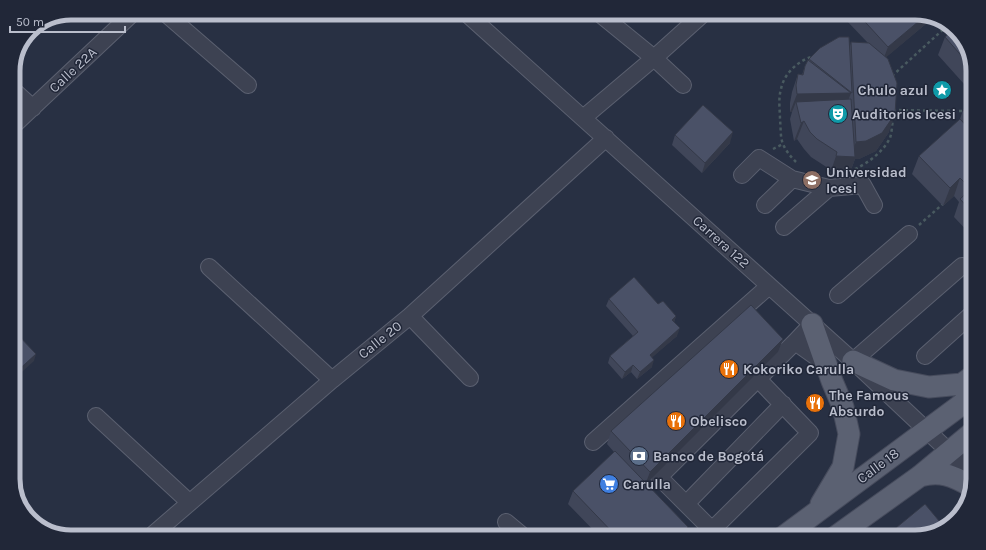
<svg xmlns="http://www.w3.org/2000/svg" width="986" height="550" viewBox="0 0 986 550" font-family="Karla,sans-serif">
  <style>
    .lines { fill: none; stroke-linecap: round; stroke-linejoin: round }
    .minor-casing { stroke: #5b6070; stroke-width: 18 }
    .major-casing { stroke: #464b5c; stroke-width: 23 }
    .path { stroke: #495a60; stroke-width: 2.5; stroke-dasharray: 3 3; stroke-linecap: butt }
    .minor { stroke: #3d4252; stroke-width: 16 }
    .major { stroke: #5b6172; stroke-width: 21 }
    .wall { fill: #404659 }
    .shaded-wall { fill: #343948 }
    .building { fill: #4a5167; stroke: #343948 }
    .labels { text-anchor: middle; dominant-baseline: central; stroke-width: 3; stroke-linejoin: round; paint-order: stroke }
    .street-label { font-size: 14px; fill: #babecc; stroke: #212738 }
    .poi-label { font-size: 14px; font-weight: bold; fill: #babecc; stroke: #212738; text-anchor: start }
    .rim { fill: none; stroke: #babecc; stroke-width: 5 }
  </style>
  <rect width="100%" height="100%" fill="#283043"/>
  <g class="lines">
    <g class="minor-casing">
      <path id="minor" d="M 165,13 L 248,85
        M 466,13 L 853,361 L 973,474
        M 600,14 L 654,58 L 683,85
        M 13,90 L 33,108
        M 583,118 L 654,58 L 704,13
        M 13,126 L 133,13
        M 742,175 L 759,158 L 792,179 L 829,188 L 863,185 L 874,205
        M 765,205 L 792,179
        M 784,227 L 829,188
        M 209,267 L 332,380
        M 838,295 L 909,234
        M 410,316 L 470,378
        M 795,342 L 826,364
        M 925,356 L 973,313
        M 853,361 L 962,266
        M 96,416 L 189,502
        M 593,442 L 769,286
        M 686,504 L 783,404
        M 506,522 L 524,537
        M 712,530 L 810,433 L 758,379
        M 150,537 L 332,380 L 410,316 L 606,138
        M 719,537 L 659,477 L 795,342 L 812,324"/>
    </g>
    <g class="major-casing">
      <path id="major" d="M 812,324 L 832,381 L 843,407 L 849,434 L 843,467 L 821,504
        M 853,361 L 894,380 L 929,387 L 962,384 L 973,376
        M 920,476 C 940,470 953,476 971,486
        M 783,537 L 973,396
        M 835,537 L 920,476 L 973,432"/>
    </g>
    <path class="path" d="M 892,76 L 948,25
      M 893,110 L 964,111
      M 773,149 L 783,144
      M 796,162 C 791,157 786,151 783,144 C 780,137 781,128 780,120 C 780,110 778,99 781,89 C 784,73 799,60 814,56
      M 855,169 C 868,163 883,152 890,138 C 892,132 892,125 893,119
      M 919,225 L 944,203"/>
    <use href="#minor" class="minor"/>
    <use href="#major" class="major"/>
  </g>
  <path class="wall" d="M 849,13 L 915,13 L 933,18 L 886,57 L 889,132 L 876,151 L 859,159 L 855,159 L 849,175 L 830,174 L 831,170 L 811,157 L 804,149 L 797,139 L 794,141 L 790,119 L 792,112 L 790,112 L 790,103 L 792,92 L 798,74 L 802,75 L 805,66 L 809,59 L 850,46 L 851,42 L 868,43 L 846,20 Z
    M 945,37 L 973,67 L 973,94 L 938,55 Z
    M 973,100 L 973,237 L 954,217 L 959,202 L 954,196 L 943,206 L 912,174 L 919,156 L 960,119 L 963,110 Z
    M 675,135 L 730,143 L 702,173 L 672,145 Z
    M 609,299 L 658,304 L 676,316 L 674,322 L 677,336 L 652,357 L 652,367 L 637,379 L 631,372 L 622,379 L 608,363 L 610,356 L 633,336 L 606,306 Z
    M 783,339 L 778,352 L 646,483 L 688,527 L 685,537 L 600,537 L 568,504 L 573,491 L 614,452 L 607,444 L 611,431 Z"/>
  <path class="shaded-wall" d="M 925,16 L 933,18 L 883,60 L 888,47 Z
    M 851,93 L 844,111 L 796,102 L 792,112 L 790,112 L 797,94 Z
    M 895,114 L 889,132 L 876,151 L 859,159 L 855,159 L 849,175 L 830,174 L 836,156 L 850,157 L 856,142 Z
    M 804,121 L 797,139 L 794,141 L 801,123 Z
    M 733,132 L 730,143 L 702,173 L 705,163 Z
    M 960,178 L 954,196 L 943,206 L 950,188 Z
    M 676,316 L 674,323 L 672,320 Z
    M 680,328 L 677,336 L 647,362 L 650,355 Z
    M 783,339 L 778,352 L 645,485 L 650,472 Z
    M 36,354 L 34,361 L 13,380 L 14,374 Z
    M 654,360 L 652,367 L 637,379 L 640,372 Z
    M 633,365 L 631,372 L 622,379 L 625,372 Z
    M 688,527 L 685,537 L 678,537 Z"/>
  <path class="building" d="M 857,13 L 915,13 L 925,16 L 888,47 Z
    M 953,30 L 965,42 L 973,69 L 945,37 Z
    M 839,37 L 849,37 L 852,93 L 809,59 L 820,48 Z
    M 851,42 L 869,43 L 888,59 L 897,83 L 895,114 L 882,133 L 866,141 L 856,142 Z
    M 808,60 L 851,93 L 797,94 L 796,85 L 798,74 L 803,75 L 805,66 Z
    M 851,99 L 855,157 L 836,156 L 837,152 L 817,139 L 810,132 L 804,121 L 801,123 L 796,102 Z
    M 973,100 L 973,120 L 963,110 Z
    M 703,105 L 733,132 L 705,163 L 675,135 Z
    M 960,119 L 973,133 L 973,213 L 960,199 L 971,189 L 960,178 L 950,188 L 919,156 Z
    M 634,277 L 658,304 L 663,301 L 676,316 L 672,320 L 680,328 L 650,355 L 654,360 L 640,372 L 633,365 L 625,372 L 610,356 L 638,332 L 609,299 Z
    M 751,305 L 783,339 L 650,472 L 611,431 Z
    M 18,335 L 36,354 L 14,374 L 13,373 L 13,340 Z
    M 615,451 L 688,527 L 678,537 L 617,537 L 573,491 Z
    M 925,504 L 945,528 L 944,529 L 915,537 L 885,537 Z
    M 502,532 L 506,537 L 496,537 Z"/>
  <defs>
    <g id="sight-disc" transform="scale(1)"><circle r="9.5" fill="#0f9aa8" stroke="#212738"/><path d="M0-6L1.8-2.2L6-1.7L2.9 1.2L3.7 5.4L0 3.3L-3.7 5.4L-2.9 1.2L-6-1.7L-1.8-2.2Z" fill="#fff"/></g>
    <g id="theatre-disc" transform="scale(1)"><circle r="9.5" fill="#0f9aa8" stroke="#212738"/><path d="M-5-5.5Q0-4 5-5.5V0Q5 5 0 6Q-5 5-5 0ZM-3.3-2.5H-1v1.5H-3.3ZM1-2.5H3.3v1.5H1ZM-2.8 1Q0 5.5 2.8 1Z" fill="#fff"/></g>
    <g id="university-disc" transform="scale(1)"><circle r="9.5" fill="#8d6e63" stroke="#212738"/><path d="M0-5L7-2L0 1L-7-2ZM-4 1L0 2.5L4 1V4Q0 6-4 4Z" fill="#fff"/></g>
    <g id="restaurant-disc" transform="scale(1)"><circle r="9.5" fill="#e8710a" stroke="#212738"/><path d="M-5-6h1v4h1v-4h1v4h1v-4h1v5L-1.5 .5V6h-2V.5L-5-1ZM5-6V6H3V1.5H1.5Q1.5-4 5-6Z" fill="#fff"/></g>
    <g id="bank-disc" transform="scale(1)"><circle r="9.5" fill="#5c6f8a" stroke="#212738"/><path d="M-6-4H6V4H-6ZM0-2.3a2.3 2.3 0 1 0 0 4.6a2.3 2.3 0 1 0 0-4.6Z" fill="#fff"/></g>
    <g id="supermarket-disc" transform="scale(1)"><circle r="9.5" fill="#3f7fe0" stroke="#212738"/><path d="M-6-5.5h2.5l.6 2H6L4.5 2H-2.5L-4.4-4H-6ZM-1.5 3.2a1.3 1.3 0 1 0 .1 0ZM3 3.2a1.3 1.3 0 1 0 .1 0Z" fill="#fff"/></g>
  </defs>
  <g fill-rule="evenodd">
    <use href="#sight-disc" x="942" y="90"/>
    <use href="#theatre-disc" x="838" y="114"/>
    <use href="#university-disc" x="812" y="180"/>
    <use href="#restaurant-disc" x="729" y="369"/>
    <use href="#restaurant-disc" x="815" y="403"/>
    <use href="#restaurant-disc" x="676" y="421"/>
    <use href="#bank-disc" x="639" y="456"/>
    <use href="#supermarket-disc" x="609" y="484"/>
  </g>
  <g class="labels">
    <g class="street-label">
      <text transform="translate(73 70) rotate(-43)">Calle 22A</text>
      <text transform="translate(721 242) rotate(42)">Carrera 122</text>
      <text transform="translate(380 340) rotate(-39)">Calle 20</text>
      <text transform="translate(878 466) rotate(-37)">Calle 18</text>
    </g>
    <g class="poi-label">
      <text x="928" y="90" text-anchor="end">Chulo azul</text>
      <text x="852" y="114">Auditorios Icesi</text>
      <text x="826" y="172">Universidad<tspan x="826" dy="16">Icesi</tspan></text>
      <text x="743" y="369">Kokoriko Carulla</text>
      <text x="829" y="395">The Famous<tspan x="829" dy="16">Absurdo</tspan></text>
      <text x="690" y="421">Obelisco</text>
      <text x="653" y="456">Banco de Bogotá</text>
      <text x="623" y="484">Carulla</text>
    </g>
  </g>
  <path d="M0 0H986V550H0ZM71 20H915A51 51 0 0 1 966 71V479A51 51 0 0 1 915 530H71A51 51 0 0 1 20 479V71A51 51 0 0 1 71 20Z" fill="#212738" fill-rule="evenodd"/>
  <path class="rim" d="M71 20H915A51 51 0 0 1 966 71V479A51 51 0 0 1 915 530H71A51 51 0 0 1 20 479V71A51 51 0 0 1 71 20Z"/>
  <path d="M10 26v6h115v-6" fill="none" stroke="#babecc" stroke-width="2"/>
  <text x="16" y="26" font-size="12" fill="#babecc" stroke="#212738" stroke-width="3" paint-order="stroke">50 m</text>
</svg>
